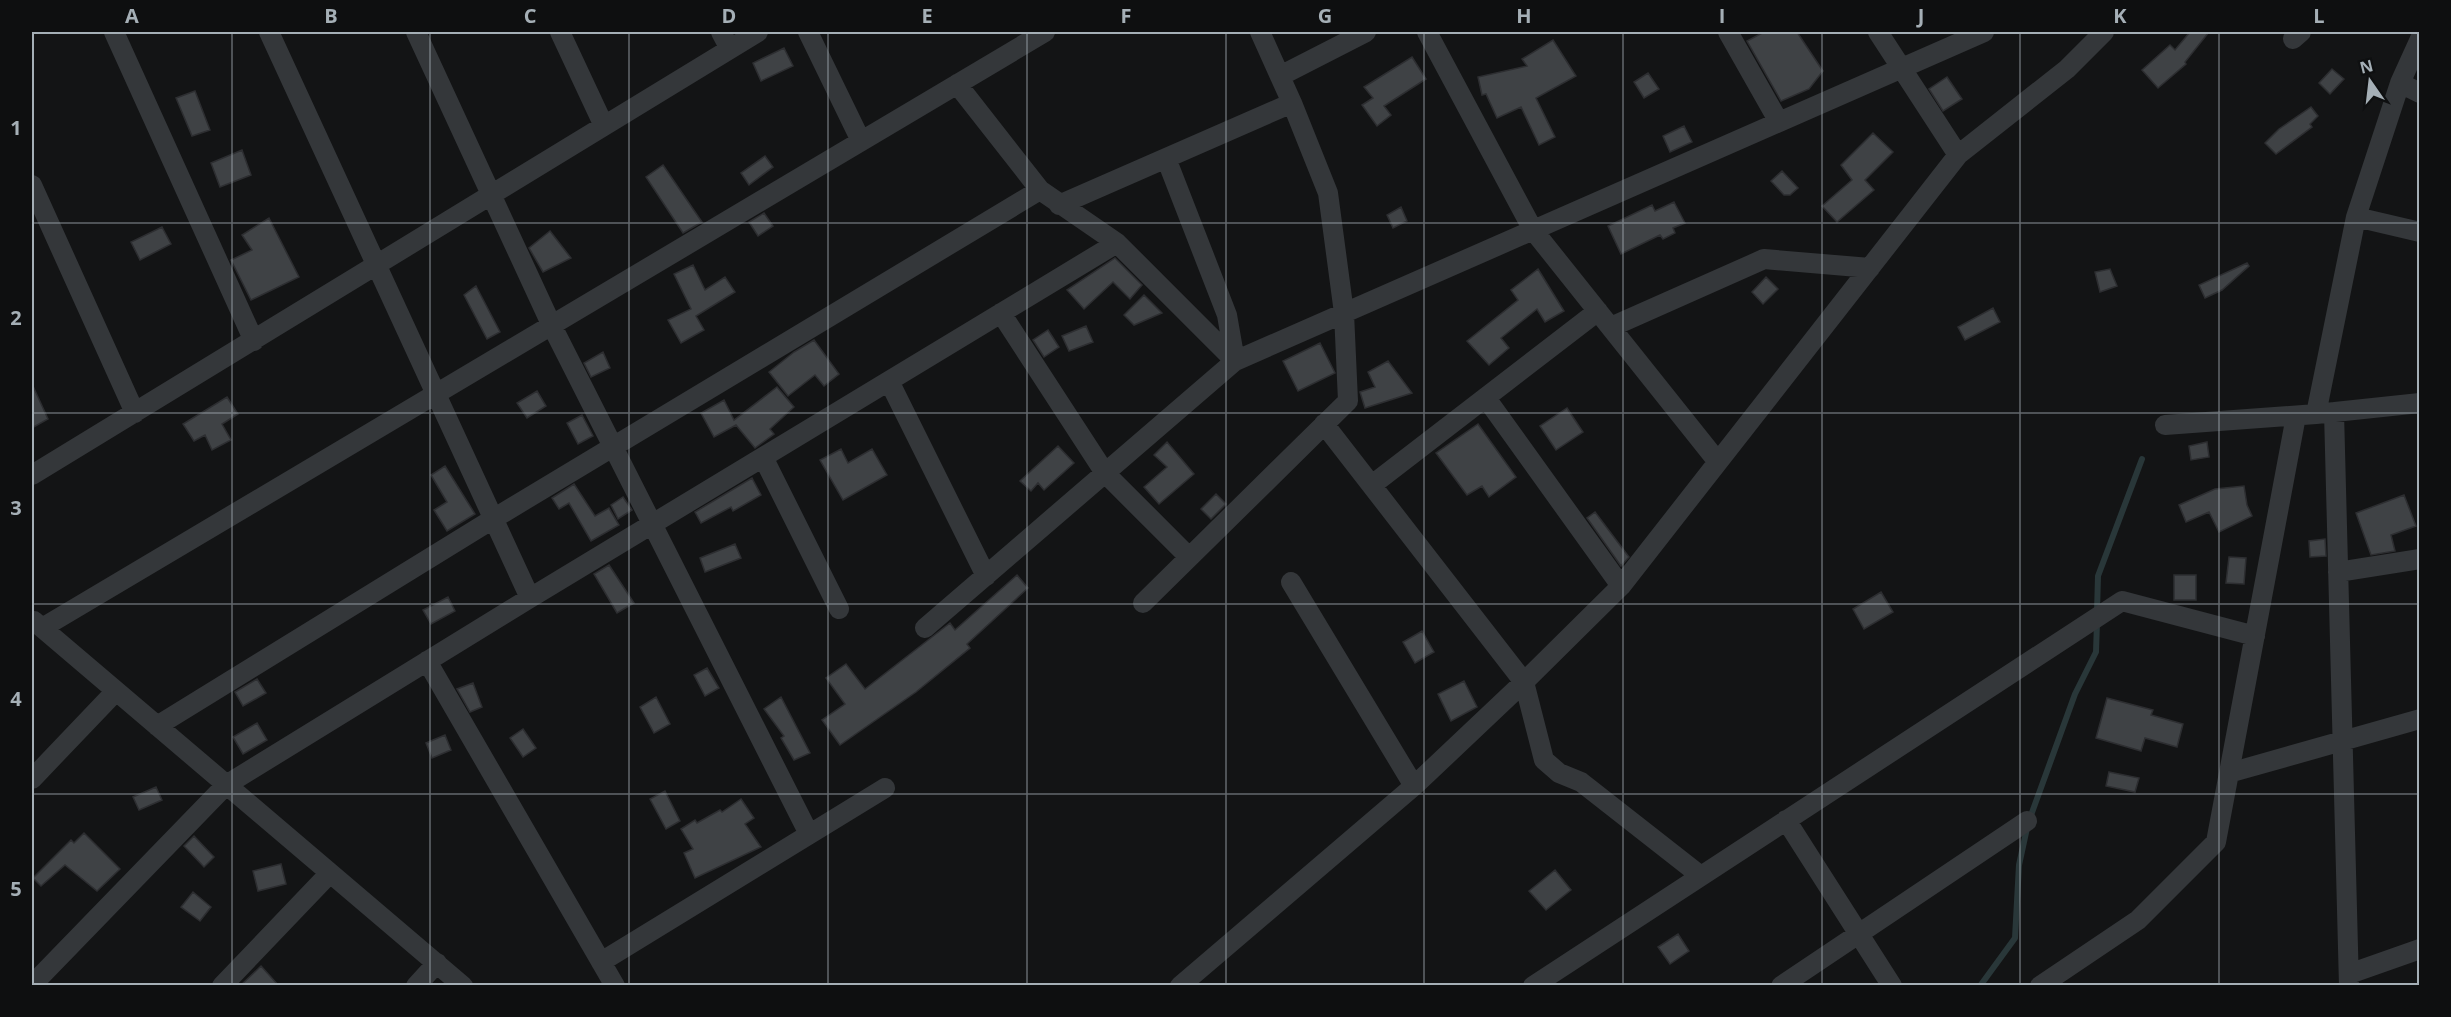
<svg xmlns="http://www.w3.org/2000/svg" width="2451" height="1017" viewBox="0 0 2451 1017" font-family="'Open Sans',sans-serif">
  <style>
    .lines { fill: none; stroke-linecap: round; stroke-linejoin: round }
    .stream { stroke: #293739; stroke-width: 6 }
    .building { fill: #3f4245; stroke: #2d2e31; stroke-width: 1.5 }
    .street { stroke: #34373a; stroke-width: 20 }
    .grid { fill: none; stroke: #a5afb6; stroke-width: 1.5; stroke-opacity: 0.55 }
    .neatline { fill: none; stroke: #a5afb6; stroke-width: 2 }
    .grid-label { font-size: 20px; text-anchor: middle; font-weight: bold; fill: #a5afb6 }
  </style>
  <rect width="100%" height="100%" fill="#131415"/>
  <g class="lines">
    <path class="stream" d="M 2097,612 L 2098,576 L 2142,459
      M 2030,818 L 2075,694 L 2096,652 L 2097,622
      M 1980,986 L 2015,938 L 2019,865 L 2027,828"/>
  </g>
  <path class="building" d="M 1764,32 L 1797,32 L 1823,71 L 1809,89 L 1781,101 L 1747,41 Z
    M 2190,32 L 2209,32 L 2185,62 L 2186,64 L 2158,88 L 2142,70 L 2170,45 L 2175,50 Z
    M 1553,40 L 1576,76 L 1536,98 L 1555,137 L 1539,145 L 1521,107 L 1497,118 L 1486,94 L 1482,95 L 1478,77 L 1527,66 L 1522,59 Z
    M 784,48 L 793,66 L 761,81 L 753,63 Z
    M 1412,57 L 1426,79 L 1384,106 L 1391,115 L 1377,126 L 1362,105 L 1373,98 L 1364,87 Z
    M 2332,69 L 2344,79 L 2330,94 L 2319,83 Z
    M 1648,73 L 1659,89 L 1644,98 L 1634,82 Z
    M 1947,77 L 1962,99 L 1943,111 L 1929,89 Z
    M 195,91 L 210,130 L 192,136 L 176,98 Z
    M 2311,107 L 2318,116 L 2310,124 L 2312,127 L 2276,154 L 2265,143 L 2279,129 Z
    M 1684,126 L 1692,142 L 1670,152 L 1663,136 Z
    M 1873,133 L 1893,152 L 1865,180 L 1874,190 L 1837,222 L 1822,206 L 1852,180 L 1841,165 Z
    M 242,150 L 251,175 L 220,187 L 211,163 Z
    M 765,156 L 773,167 L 749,185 L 741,173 Z
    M 663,165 L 702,222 L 683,233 L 646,177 Z
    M 1782,171 L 1798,188 L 1790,195 L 1784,195 L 1771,181 Z
    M 1674,202 L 1685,223 L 1673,228 L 1675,233 L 1663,239 L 1660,235 L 1621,254 L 1608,226 L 1652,205 L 1655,211 Z
    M 1401,207 L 1407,221 L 1393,228 L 1387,215 Z
    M 764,213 L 773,226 L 758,236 L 749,222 Z
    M 269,218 L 299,277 L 251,300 L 231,260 L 252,250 L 242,235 Z
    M 162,227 L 171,244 L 140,260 L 131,242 Z
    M 550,231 L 571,258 L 543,272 L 529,248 Z
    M 1115,258 L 1142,285 L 1130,299 L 1113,282 L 1084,309 L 1067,290 Z
    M 2247,263 L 2249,266 L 2222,290 L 2205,298 L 2199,285 Z
    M 693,265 L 705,290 L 725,277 L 735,292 L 696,316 L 704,330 L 681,343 L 668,320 L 691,309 L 674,274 Z
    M 1538,269 L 1564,311 L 1545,322 L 1537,309 L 1501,338 L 1509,348 L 1489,365 L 1467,341 L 1518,300 L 1511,290 Z
    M 2110,269 L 2117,286 L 2100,292 L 2095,272 Z
    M 1766,277 L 1778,289 L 1763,304 L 1752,292 Z
    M 476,286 L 500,332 L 487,339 L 464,295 Z
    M 1144,295 L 1162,313 L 1134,325 L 1124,315 Z
    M 1993,308 L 2000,322 L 1965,340 L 1958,327 Z
    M 1086,326 L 1093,342 L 1069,351 L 1062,336 Z
    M 1048,330 L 1059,347 L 1044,357 L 1033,340 Z
    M 814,340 L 839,374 L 824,386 L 815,375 L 788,396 L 769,372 L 794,352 Z
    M 1320,343 L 1335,373 L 1298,391 L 1283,361 Z
    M 603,352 L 610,368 L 591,377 L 584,363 Z
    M 1388,361 L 1412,393 L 1365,408 L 1360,392 L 1375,387 L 1368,372 Z
    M 32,384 L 48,419 L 32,428 Z
    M 777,387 L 794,407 L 770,429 L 774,434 L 755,448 L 736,425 L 714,437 L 701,413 L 724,400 L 734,420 Z
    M 537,391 L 546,406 L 527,418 L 517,403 Z
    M 227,397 L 238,414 L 222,424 L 231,440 L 212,450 L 205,435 L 194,441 L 183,424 Z
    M 1567,408 L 1583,432 L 1556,450 L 1540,426 Z
    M 582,415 L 593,436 L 578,444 L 567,423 Z
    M 1478,424 L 1516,477 L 1489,497 L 1482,486 L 1467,495 L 1436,453 Z
    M 1167,442 L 1194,474 L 1159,504 L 1144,487 L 1167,467 L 1154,455 Z
    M 2207,442 L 2209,457 L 2191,460 L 2189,446 Z
    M 1058,446 L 1074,463 L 1044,490 L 1038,483 L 1031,491 L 1020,481 Z
    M 841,449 L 848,463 L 872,449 L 887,475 L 843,500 L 820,460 Z
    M 445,466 L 475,514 L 447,531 L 434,510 L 447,502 L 431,475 Z
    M 752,478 L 761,495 L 733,511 L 731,507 L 701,523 L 695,512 Z
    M 574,484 L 595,516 L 609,508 L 619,525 L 591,541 L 569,503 L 559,509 L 552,498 Z
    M 2244,486 L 2247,505 L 2252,516 L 2219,532 L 2209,512 L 2186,522 L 2179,505 L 2215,489 Z
    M 1216,494 L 1226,504 L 1211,519 L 1201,509 Z
    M 2404,495 L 2416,526 L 2391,535 L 2395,551 L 2371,555 L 2356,513 Z
    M 623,497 L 632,510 L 618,519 L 611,505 Z
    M 1595,512 L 1629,557 L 1621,566 L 1587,518 Z
    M 2325,539 L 2326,556 L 2310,557 L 2309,541 Z
    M 735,544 L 741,558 L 705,572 L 700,558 Z
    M 2229,557 L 2246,558 L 2244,584 L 2226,583 Z
    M 609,565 L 634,603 L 617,613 L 594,574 Z
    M 1017,575 L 1028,588 L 967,644 L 970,648 L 916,692 L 840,745 L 822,720 L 845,704 L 826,678 L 846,664 L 865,689 L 950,623 L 955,630 Z
    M 2174,575 L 2196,575 L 2196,600 L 2174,600 Z
    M 1881,592 L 1893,612 L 1864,629 L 1853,609 Z
    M 448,597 L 455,611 L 431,624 L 423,610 Z
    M 1422,631 L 1434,652 L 1415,663 L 1403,642 Z
    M 707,668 L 719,688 L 705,696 L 694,675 Z
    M 257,679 L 266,693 L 243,706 L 235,692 Z
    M 1464,681 L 1477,707 L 1451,721 L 1438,694 Z
    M 473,683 L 482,707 L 470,712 L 457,689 Z
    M 656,697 L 670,724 L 654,733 L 640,707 Z
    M 781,697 L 810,753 L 794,760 L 781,738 L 784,736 L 764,709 Z
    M 2107,698 L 2153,710 L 2151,715 L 2183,724 L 2177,747 L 2145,738 L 2141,751 L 2096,738 Z
    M 257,723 L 267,740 L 243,754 L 233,737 Z
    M 523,729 L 536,748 L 523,757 L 510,738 Z
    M 445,735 L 451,750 L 432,758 L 426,743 Z
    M 2109,772 L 2139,778 L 2135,792 L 2106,786 Z
    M 156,787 L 162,800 L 139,810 L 133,797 Z
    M 665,791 L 680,821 L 666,829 L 650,799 Z
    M 741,799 L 754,818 L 745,824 L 761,847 L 695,878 L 684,853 L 693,849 L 681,829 L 695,820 L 697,823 L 720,810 L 722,812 Z
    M 84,833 L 120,869 L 97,891 L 65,865 L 41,886 L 33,878 L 71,840 L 74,843 Z
    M 194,836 L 214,857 L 204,867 L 184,846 Z
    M 281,864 L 286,884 L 258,891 L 253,871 Z
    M 1555,870 L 1571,890 L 1546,910 L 1529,891 Z
    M 193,892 L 211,907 L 200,921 L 181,907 Z
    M 1678,934 L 1689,951 L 1670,964 L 1658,947 Z
    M 261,966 L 279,986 L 240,986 Z"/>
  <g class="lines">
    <path class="street" d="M 114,32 L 254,341
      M 269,32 L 530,598
      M 416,32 L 551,324 L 809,834
      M 560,32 L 604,126
      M 721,32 L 730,49
      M 808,32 L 861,141
      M 1427,32 L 1533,230 L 1718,462
      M 1728,32 L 1779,122
      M 1878,32 L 1958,155
      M 2293,39 L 2301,32
      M 1280,76 L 1366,32
      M 2400,83 L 2420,93
      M 957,84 L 1040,190 L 1117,243 L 1235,361
      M 1166,158 L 1227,315 L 1235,361
      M 32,185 L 135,413
      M 1059,205 L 1292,103
      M 2356,217 L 2420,232
      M 1001,313 L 1105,473 L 1189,557
      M 1611,327 L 1764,259 L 1870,268
      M 889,381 L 986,576
      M 1486,398 L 1621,586
      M 2334,412 L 2349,986
      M 2316,414 L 2356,217 L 2400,83 L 2420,39
      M 1324,424 L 1524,682 L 1544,760 L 1559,773 L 1581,782 L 1701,876
      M 2165,425 L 2316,414 L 2420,403
      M 763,457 L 839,609
      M 32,475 L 758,32
      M 1372,485 L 1598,311
      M 2338,572 L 2420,559
      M 1291,582 L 1414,786
      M 1143,603 L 1348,401 L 1344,313 L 1328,193 L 1292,103 L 1260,32
      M 34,621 L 463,986
      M 42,628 L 1045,32
      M 925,628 L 1235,361 L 1984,32
      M 427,661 L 615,986
      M 157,726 L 493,519 L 1040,190
      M 2229,773 L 2420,719
      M 32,779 L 116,691
      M 1786,820 L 1892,986
      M 601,962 L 885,788
      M 2349,974 L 2420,949
      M 32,985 L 226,785 L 530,598 L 1117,243
      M 222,986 L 330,873
      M 416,986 L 437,963
      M 1180,986 L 1414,786 L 1524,682 L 1621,586 L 1958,155 L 2067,69 L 2104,32
      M 1533,986 L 2122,601 L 2255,636
      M 1781,986 L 2027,821
      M 2040,986 L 2138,920 L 2216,842 L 2296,416"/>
  </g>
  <path class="grid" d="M 232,32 L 232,986M 430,32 L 430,986M 629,32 L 629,986M 828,32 L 828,986M 1027,32 L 1027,986M 1226,32 L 1226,986M 1424,32 L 1424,986M 1623,32 L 1623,986M 1822,32 L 1822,986M 2020,32 L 2020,986M 2219,32 L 2219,986M 32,223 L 2420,223M 32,413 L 2420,413M 32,604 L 2420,604M 32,794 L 2420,794"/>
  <rect width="2451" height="1017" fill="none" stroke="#0e0f10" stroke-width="66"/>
  <g transform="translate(2370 81) rotate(346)" stroke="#0e0f10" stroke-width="4.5" paint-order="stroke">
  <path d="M0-4.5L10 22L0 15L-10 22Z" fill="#a5afb6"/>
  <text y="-9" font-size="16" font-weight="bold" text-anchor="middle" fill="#a5afb6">N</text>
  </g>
  <rect x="33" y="33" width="2385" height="951" class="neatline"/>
  <g class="grid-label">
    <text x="132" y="23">A</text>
    <text x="331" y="23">B</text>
    <text x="530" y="23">C</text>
    <text x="729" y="23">D</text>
    <text x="927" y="23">E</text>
    <text x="1126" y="23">F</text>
    <text x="1325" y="23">G</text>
    <text x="1524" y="23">H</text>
    <text x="1722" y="23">I</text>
    <text x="1921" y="23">J</text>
    <text x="2120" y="23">K</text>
    <text x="2319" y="23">L</text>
    <text x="16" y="135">1</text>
    <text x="16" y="325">2</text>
    <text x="16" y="515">3</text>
    <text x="16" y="706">4</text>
    <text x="16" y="896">5</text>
  </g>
</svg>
